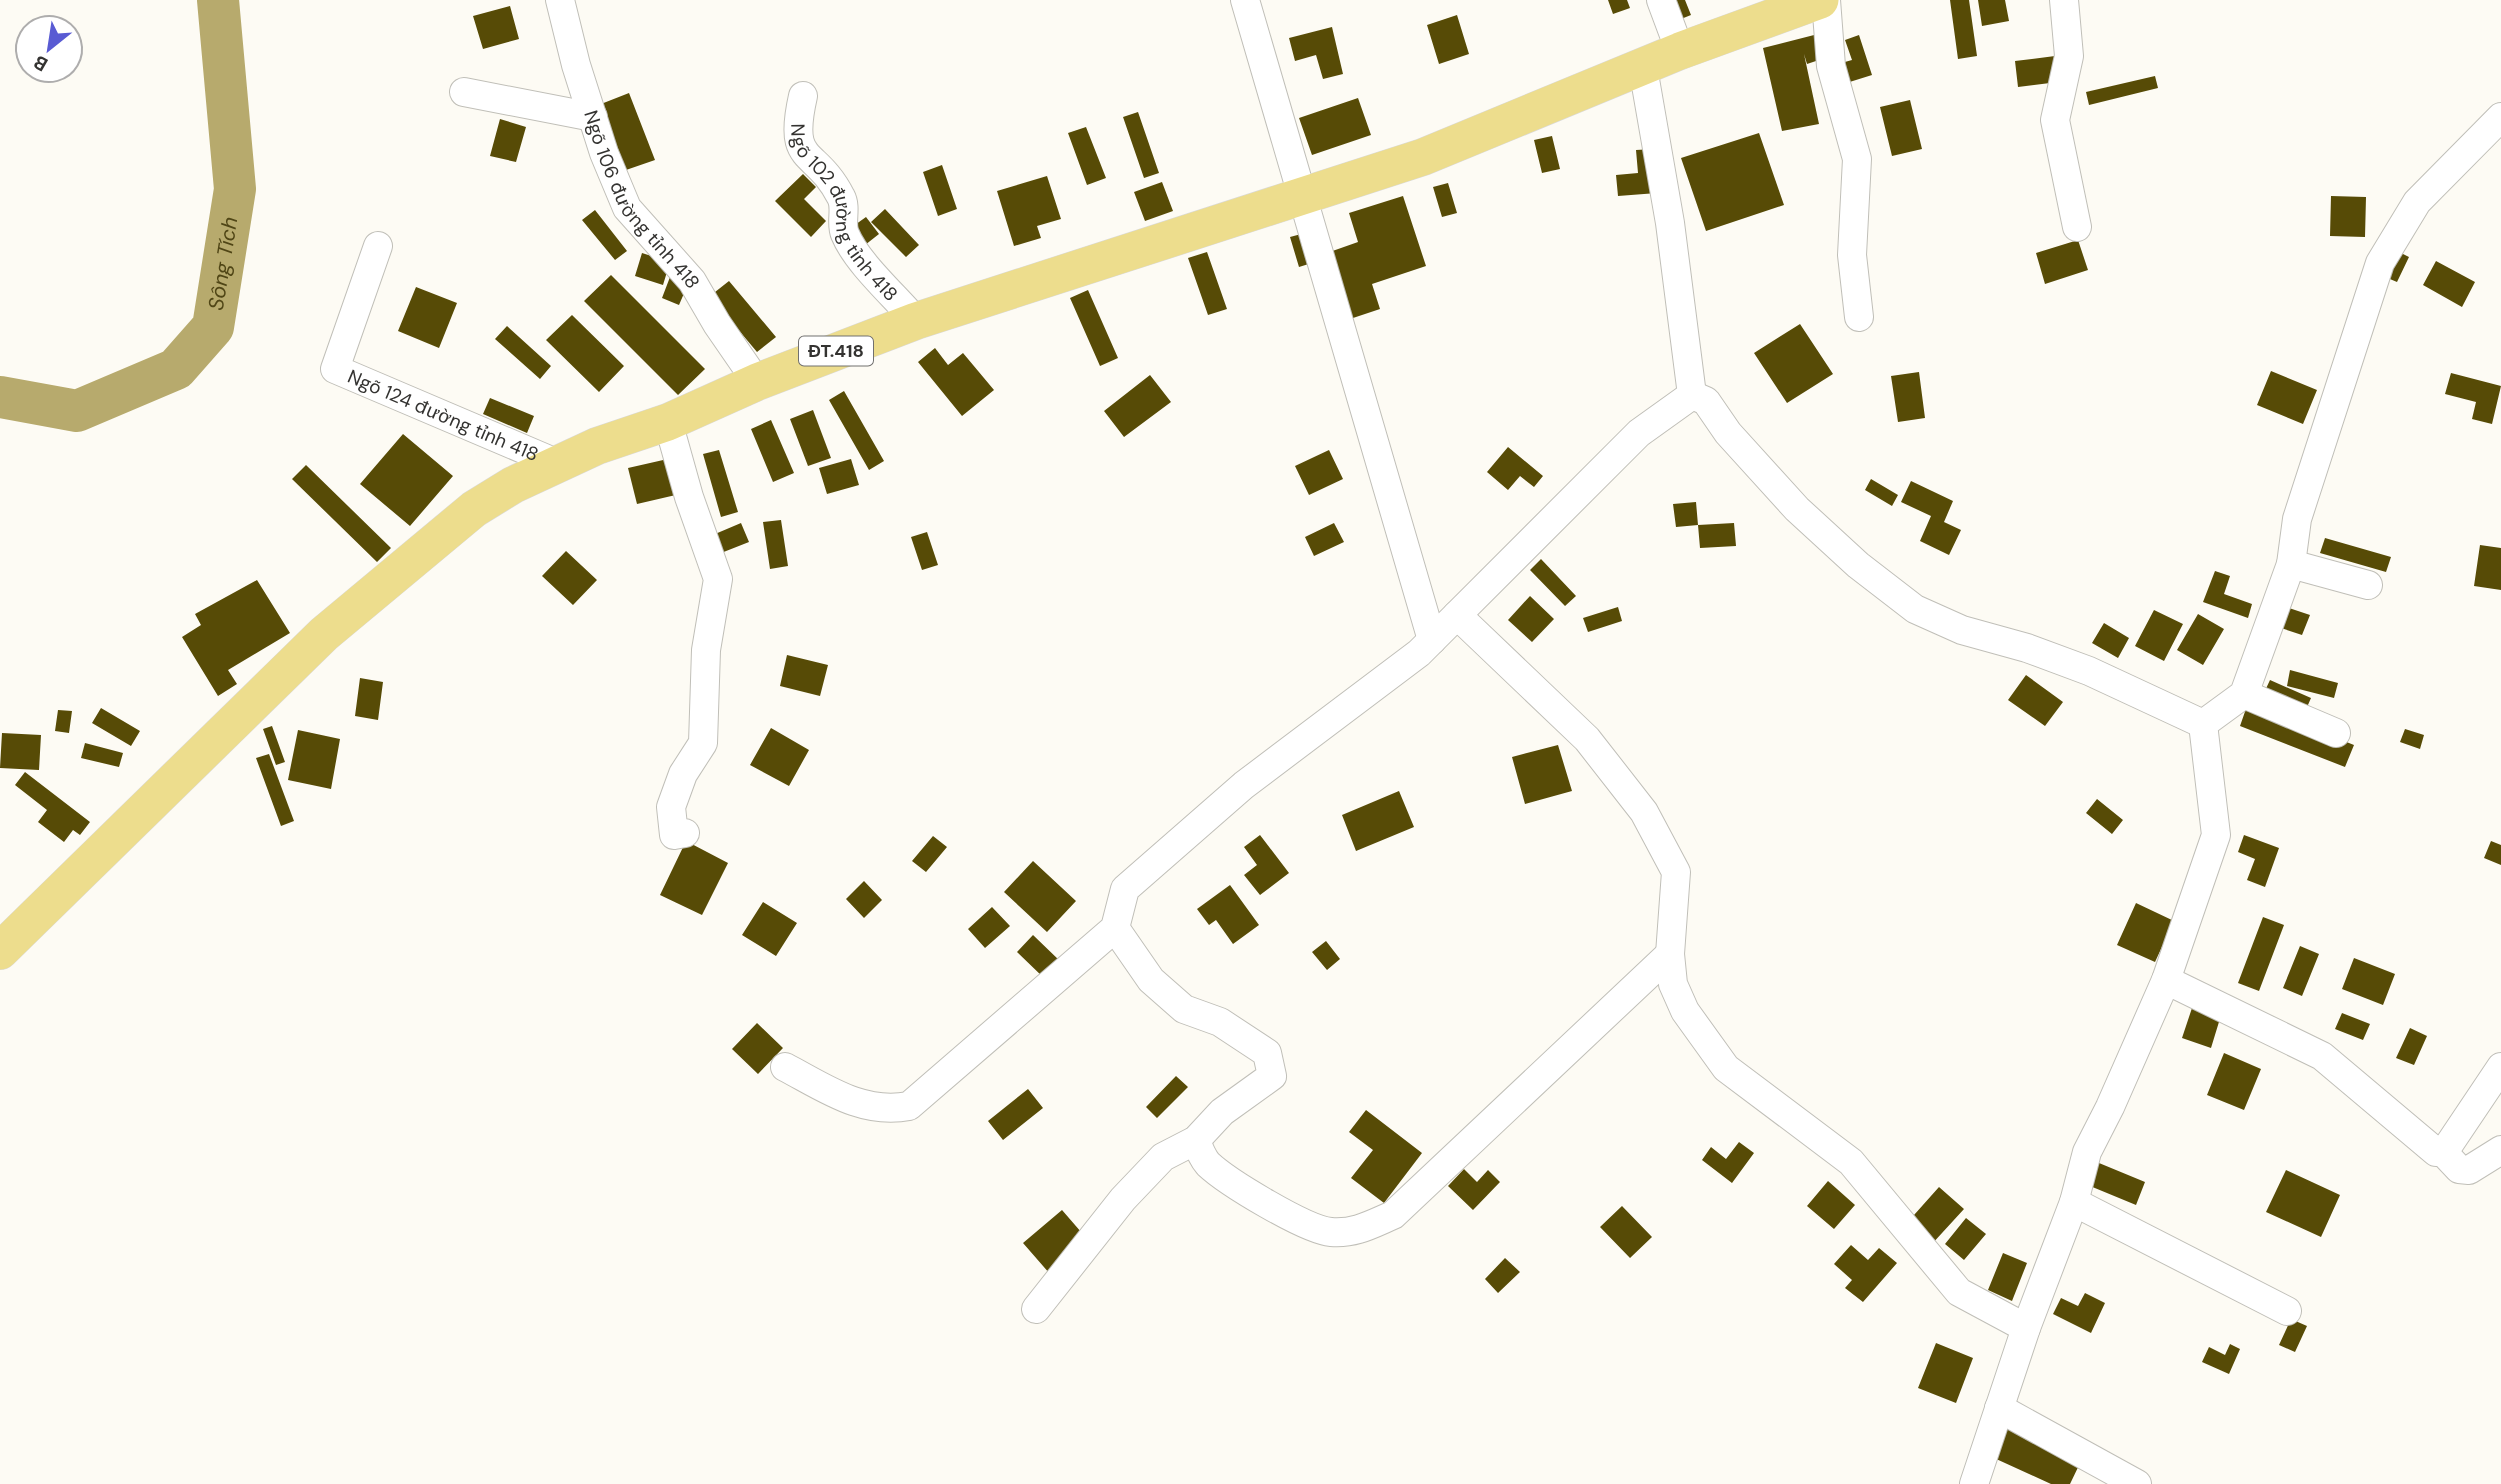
<svg xmlns="http://www.w3.org/2000/svg" width="2501" height="1484" viewBox="0 0 2501 1484" font-family="'DM Sans',sans-serif">
  <style>
    .lines { fill: none; stroke-linecap: round; stroke-linejoin: round }
    .river { stroke: #b7aa6d; stroke-width: 42 }
    .building { fill: #574b06 }
    .minor-casing { stroke: #c0bfb8; stroke-width: 30 }
    .major-casing { stroke: #dadada; stroke-width: 38 }
    .minor { stroke: #fff; stroke-width: 28 }
    .major { stroke: #eddd8d; stroke-width: 37 }
    .labels { text-anchor: middle; dominant-baseline: central; stroke-width: 7; stroke-linejoin: round; paint-order: stroke }
    .shield { fill: #fff; stroke: #71706f; stroke-width: 2 }
    .shield-label { font-size: 18px; font-weight: bold; fill: #343331 }
    .street-label { font-size: 19px; fill: #343331; stroke: #fff }
    .water-label { font-size: 21px; font-style: italic; fill: #504616; stroke: #fff }
  </style>
  <rect width="100%" height="100%" fill="#fdfbf4"/>
  <g class="lines">
    <path class="river" id="s1" d="M 0,397 L 77,411 L 176,369 L 213,327 L 235,189 L 218,0"/>
  </g>
  <path class="building" d="M 1608,0 L 1627,0 L 1630,8 L 1613,14 Z
    M 1674,0 L 1685,0 L 1691,15 L 1681,19 Z
    M 1950,0 L 1969,0 L 1977,56 L 1958,59 Z
    M 1978,0 L 2005,0 L 2009,21 L 1982,26 Z
    M 510,6 L 519,39 L 483,49 L 473,16 Z
    M 1457,15 L 1469,54 L 1439,64 L 1427,25 Z
    M 1332,27 L 1343,74 L 1323,79 L 1316,55 L 1295,61 L 1289,38 Z
    M 1818,34 L 1825,58 L 1807,64 L 1804,54 L 1819,124 L 1782,131 L 1763,48 Z
    M 1859,35 L 1872,75 L 1840,85 L 1834,65 L 1852,60 L 1845,40 Z
    M 2055,56 L 2058,82 L 2018,87 L 2015,61 Z
    M 2155,76 L 2158,88 L 2089,105 L 2086,92 Z
    M 629,93 L 655,160 L 626,170 L 601,104 Z
    M 1358,98 L 1371,135 L 1312,155 L 1299,118 Z
    M 1910,100 L 1922,149 L 1892,156 L 1880,107 Z
    M 1138,112 L 1159,173 L 1144,178 L 1123,117 Z
    M 500,119 L 526,127 L 516,162 L 490,156 Z
    M 1086,127 L 1106,178 L 1087,185 L 1068,133 Z
    M 1759,133 L 1784,205 L 1706,231 L 1681,158 Z
    M 1552,136 L 1560,169 L 1542,173 L 1534,140 Z
    M 1653,149 L 1657,193 L 1618,196 L 1616,175 L 1638,173 L 1636,150 Z
    M 942,165 L 957,209 L 938,216 L 923,172 Z
    M 803,174 L 816,187 L 804,199 L 826,221 L 811,237 L 775,201 Z
    M 1047,176 L 1061,219 L 1037,226 L 1041,238 L 1014,246 L 997,191 Z
    M 1162,182 L 1173,211 L 1145,221 L 1134,192 Z
    M 1448,183 L 1457,213 L 1442,217 L 1433,187 Z
    M 1403,196 L 1426,266 L 1372,284 L 1380,309 L 1347,320 L 1324,254 L 1358,242 L 1349,213 Z
    M 2331,196 L 2366,197 L 2365,237 L 2330,236 Z
    M 885,209 L 919,245 L 906,257 L 871,222 Z
    M 595,210 L 627,251 L 615,260 L 582,220 Z
    M 866,217 L 879,234 L 865,245 L 852,227 Z
    M 1305,233 L 1315,262 L 1299,267 L 1290,237 Z
    M 2078,240 L 2088,270 L 2045,284 L 2036,253 Z
    M 2391,248 L 2409,257 L 2397,282 L 2378,274 Z
    M 1207,252 L 1227,309 L 1208,315 L 1188,258 Z
    M 642,253 L 670,262 L 663,285 L 635,276 Z
    M 2436,261 L 2475,282 L 2462,307 L 2423,285 Z
    M 611,275 L 705,369 L 678,395 L 584,301 Z
    M 670,277 L 688,284 L 679,305 L 662,298 Z
    M 729,281 L 776,337 L 757,352 L 710,296 Z
    M 416,287 L 457,303 L 439,348 L 398,331 Z
    M 1088,290 L 1118,358 L 1100,366 L 1070,298 Z
    M 572,315 L 624,366 L 599,392 L 546,340 Z
    M 1800,324 L 1833,374 L 1787,403 L 1754,353 Z
    M 507,326 L 551,366 L 540,379 L 495,339 Z
    M 935,348 L 948,365 L 963,353 L 994,390 L 962,416 L 918,362 Z
    M 2271,371 L 2317,390 L 2303,424 L 2257,405 Z
    M 1919,372 L 1925,418 L 1898,422 L 1891,376 Z
    M 2451,373 L 2501,386 L 2492,424 L 2472,419 L 2476,402 L 2445,394 Z
    M 1150,375 L 1171,402 L 1124,437 L 1104,411 Z
    M 844,391 L 884,461 L 869,470 L 829,400 Z
    M 490,398 L 534,416 L 527,433 L 483,414 Z
    M 813,410 L 831,458 L 808,466 L 790,419 Z
    M 771,420 L 794,473 L 773,482 L 751,429 Z
    M 403,434 L 453,476 L 410,526 L 360,484 Z
    M 1508,447 L 1543,476 L 1534,487 L 1520,476 L 1508,490 L 1487,472 Z
    M 719,450 L 738,512 L 721,517 L 703,454 Z
    M 1329,450 L 1343,479 L 1309,495 L 1295,466 Z
    M 672,458 L 680,494 L 637,504 L 628,468 Z
    M 851,459 L 859,485 L 827,494 L 819,468 Z
    M 306,465 L 391,548 L 377,562 L 292,479 Z
    M 1871,479 L 1898,495 L 1892,506 L 1865,490 Z
    M 1911,481 L 1953,501 L 1944,522 L 1961,530 L 1949,555 L 1920,541 L 1931,516 L 1901,502 Z
    M 1696,502 L 1698,525 L 1676,527 L 1673,504 Z
    M 781,520 L 788,566 L 770,569 L 763,522 Z
    M 741,523 L 749,542 L 716,555 L 708,537 Z
    M 1334,523 L 1344,542 L 1314,556 L 1305,537 Z
    M 1734,523 L 1736,546 L 1700,548 L 1698,525 Z
    M 927,532 L 938,565 L 922,570 L 911,537 Z
    M 2325,538 L 2391,557 L 2386,572 L 2320,553 Z
    M 2480,545 L 2501,548 L 2501,590 L 2474,586 Z
    M 566,551 L 597,580 L 573,605 L 542,576 Z
    M 1541,559 L 1576,596 L 1565,606 L 1530,570 Z
    M 2215,571 L 2230,576 L 2224,594 L 2252,604 L 2248,618 L 2203,602 Z
    M 257,580 L 290,633 L 228,670 L 237,684 L 218,696 L 182,637 L 201,625 L 195,614 Z
    M 1530,596 L 1554,619 L 1532,642 L 1508,620 Z
    M 1618,607 L 1622,621 L 1588,632 L 1583,618 Z
    M 2286,607 L 2310,615 L 2302,635 L 2278,627 Z
    M 2154,610 L 2183,624 L 2164,661 L 2135,646 Z
    M 2198,614 L 2224,629 L 2203,665 L 2177,650 Z
    M 2104,623 L 2129,638 L 2118,658 L 2092,643 Z
    M 787,655 L 828,665 L 820,696 L 780,686 Z
    M 2290,670 L 2338,683 L 2334,698 L 2287,686 Z
    M 2026,675 L 2063,702 L 2045,726 L 2008,700 Z
    M 360,678 L 383,682 L 378,720 L 355,716 Z
    M 2270,680 L 2311,698 L 2304,714 L 2263,695 Z
    M 2248,703 L 2354,745 L 2345,767 L 2240,726 Z
    M 101,708 L 140,731 L 131,746 L 92,723 Z
    M 58,710 L 72,711 L 69,733 L 55,731 Z
    M 272,726 L 285,762 L 276,765 L 263,729 Z
    M 771,728 L 809,750 L 789,786 L 750,765 Z
    M 2405,729 L 2424,735 L 2420,749 L 2400,742 Z
    M 298,730 L 340,739 L 331,789 L 288,780 Z
    M 2,733 L 41,735 L 39,770 L 0,768 Z
    M 85,743 L 123,753 L 119,767 L 81,758 Z
    M 1558,745 L 1572,791 L 1525,804 L 1512,757 Z
    M 269,754 L 294,821 L 281,826 L 256,758 Z
    M 25,772 L 90,822 L 80,835 L 73,830 L 64,842 L 38,822 L 47,810 L 15,785 Z
    M 1399,791 L 1414,827 L 1356,851 L 1342,815 Z
    M 2097,799 L 2123,820 L 2112,834 L 2086,813 Z
    M 1260,835 L 1289,873 L 1260,895 L 1244,875 L 1257,865 L 1244,847 Z
    M 2244,835 L 2279,848 L 2265,887 L 2247,880 L 2255,859 L 2238,852 Z
    M 933,836 L 947,847 L 926,872 L 912,861 Z
    M 686,841 L 728,863 L 702,915 L 660,895 Z
    M 2491,841 L 2501,845 L 2501,865 L 2484,858 Z
    M 1033,861 L 1076,901 L 1047,932 L 1004,892 Z
    M 864,881 L 882,900 L 864,918 L 846,899 Z
    M 1230,885 L 1259,925 L 1233,944 L 1216,920 L 1209,925 L 1197,909 Z
    M 763,902 L 797,923 L 776,956 L 742,935 Z
    M 2136,903 L 2174,921 L 2155,962 L 2117,945 Z
    M 992,907 L 1010,926 L 985,948 L 968,929 Z
    M 2263,917 L 2284,925 L 2259,991 L 2238,983 Z
    M 1033,935 L 1061,962 L 1045,979 L 1017,952 Z
    M 1326,941 L 1340,959 L 1327,970 L 1312,952 Z
    M 2300,946 L 2319,954 L 2302,996 L 2283,988 Z
    M 2354,958 L 2395,974 L 2383,1005 L 2342,989 Z
    M 2194,1002 L 2222,1012 L 2211,1048 L 2182,1038 Z
    M 2342,1013 L 2370,1024 L 2363,1040 L 2335,1029 Z
    M 757,1023 L 783,1048 L 758,1074 L 732,1049 Z
    M 2410,1028 L 2427,1036 L 2414,1065 L 2396,1058 Z
    M 2224,1053 L 2261,1069 L 2244,1110 L 2207,1095 Z
    M 1176,1076 L 1188,1087 L 1157,1118 L 1146,1107 Z
    M 1028,1089 L 1043,1108 L 1003,1140 L 988,1121 Z
    M 1366,1110 L 1422,1153 L 1384,1203 L 1351,1178 L 1373,1150 L 1349,1132 Z
    M 1739,1142 L 1754,1153 L 1732,1183 L 1702,1160 L 1711,1147 L 1726,1159 Z
    M 2099,1163 L 2145,1182 L 2136,1205 L 2090,1186 Z
    M 1464,1169 L 1477,1182 L 1488,1170 L 1500,1182 L 1473,1210 L 1448,1186 Z
    M 2286,1170 L 2340,1195 L 2321,1237 L 2266,1212 Z
    M 1828,1181 L 1855,1205 L 1834,1229 L 1807,1206 Z
    M 1939,1187 L 1964,1209 L 1931,1245 L 1906,1224 Z
    M 1622,1206 L 1652,1237 L 1630,1258 L 1600,1227 Z
    M 1062,1210 L 1088,1240 L 1050,1274 L 1023,1243 Z
    M 1966,1218 L 1986,1234 L 1964,1260 L 1945,1244 Z
    M 1851,1245 L 1868,1260 L 1879,1248 L 1897,1263 L 1863,1302 L 1845,1288 L 1852,1280 L 1834,1264 Z
    M 2003,1253 L 2027,1263 L 2012,1301 L 1988,1290 Z
    M 1505,1258 L 1520,1272 L 1498,1293 L 1485,1279 Z
    M 2085,1293 L 2105,1303 L 2091,1333 L 2053,1314 L 2061,1298 L 2078,1306 Z
    M 2291,1319 L 2307,1326 L 2295,1352 L 2279,1345 Z
    M 1936,1343 L 1973,1358 L 1956,1403 L 1918,1388 Z
    M 2230,1344 L 2240,1349 L 2229,1374 L 2202,1362 L 2209,1347 L 2225,1355 Z
    M 2008,1426 L 2082,1459 L 2070,1484 L 2051,1484 L 1994,1458 Z"/>
  <g class="lines">
    <g class="minor-casing">
      <g id="minor">
        <path id="s2" d="M 560,0 L 576,65 L 604,153 L 627,208 L 692,281 L 717,324 L 757,382"/>
        <path d="M 1245,0 L 1432,640"/>
        <path d="M 1661,0 L 1680,51"/>
        <path d="M 1826,0 L 1831,66 L 1857,159 L 1852,255 L 1859,317"/>
        <path d="M 2064,0 L 2069,56 L 2055,120 L 2077,227"/>
        <path d="M 1643,68 L 1670,223 L 1692,395"/>
        <path d="M 464,92 L 593,117"/>
        <path id="s3" d="M 803,96 C 787,167 815,146 841,197 C 847,208 840,223 845,234 C 857,263 895,296 916,321"/>
        <path id="s4" d="M 378,246 L 335,369 L 556,463"/>
        <path d="M 668,422 L 689,497 L 718,579 L 706,650 L 703,743 L 683,774 L 671,807 L 674,835 L 685,833"/>
        <path d="M 2291,564 L 2368,585"/>
        <path d="M 1457,615 L 1587,739 L 1644,812 L 1676,872 L 1670,954 L 1673,984 L 1685,1011 L 1726,1068 L 1851,1162 L 1959,1292 L 2026,1328"/>
        <path d="M 2244,694 L 2336,733"/>
        <path d="M 2166,980 L 2322,1056 L 2436,1152 L 2443,1152 L 2448,1146 L 2501,1067"/>
        <path d="M 785,1067 C 825,1088 862,1115 909,1106 L 1115,928 L 1125,889 L 1244,785 L 1419,653 L 1639,433 L 1692,395 L 1706,401 L 1728,433 L 1797,509 L 1858,565 L 1915,609 L 1962,630 L 2027,648 L 2089,671 L 2203,724"/>
        <path d="M 1196,1140 C 1199,1149 1202,1157 1208,1164 C 1227,1182 1306,1230 1331,1232 C 1355,1234 1372,1224 1393,1215 L 1670,954"/>
        <path d="M 2443,1152 L 2459,1169 L 2469,1170 L 2501,1150"/>
        <path d="M 2074,1202 L 2287,1311"/>
        <path d="M 1036,1309 L 1123,1199 L 1163,1157 L 1196,1140 L 1222,1112 L 1272,1076 L 1267,1053 L 1220,1022 L 1184,1009 L 1151,980 L 1115,928"/>
        <path d="M 1999,1408 L 2137,1484"/>
        <path d="M 1974,1484 L 2026,1328 L 2074,1202 L 2087,1152 L 2110,1107 L 2166,980 L 2216,835 L 2203,724 L 2244,694 L 2291,564 L 2297,519 L 2380,263 L 2417,202 L 2501,117"/>
      </g>
    </g>
    <g class="major-casing">
      <path id="major" d="M 0,951 L 324,634 L 474,509 L 513,485 L 597,446 L 668,422 L 757,382 L 916,321 L 1423,157 L 1680,51 L 1820,0"/>
    </g>
    <use href="#minor" class="minor"/>
    <use href="#major" class="major"/>
  </g>
  <g class="labels">
    <rect class="shield" x="799" y="336.5" width="74" height="29" rx="5"/>
    <g class="shield-label">
      <text x="836" y="351">ĐT.418</text>
    </g>
    <g class="street-label">
      <text stroke="none"><textPath href="#s2" startOffset="219">Ngõ 106 đường tỉnh 418</textPath></text>
      <text stroke="none"><textPath href="#s3" startOffset="131">Ngõ 102 đường tỉnh 418</textPath></text>
      <text stroke="none"><textPath href="#s4" startOffset="248">Ngõ 124 đường tỉnh 418</textPath></text>
    </g>
    <g class="water-label">
      <text stroke="none"><textPath href="#s1" startOffset="306">Sông Tích</textPath></text>
    </g>
  </g>
  <g transform="translate(49 49) rotate(210)"><circle r="33" fill="#ffffff" stroke="#aeadad" stroke-width="2"/>
  <path d="M0-5L12 26L0 18L-12 26Z" fill="#595bd3"/>
  <text y="-10" font-size="19" font-weight="bold" text-anchor="middle" fill="#343331">B</text>
  </g>
</svg>
